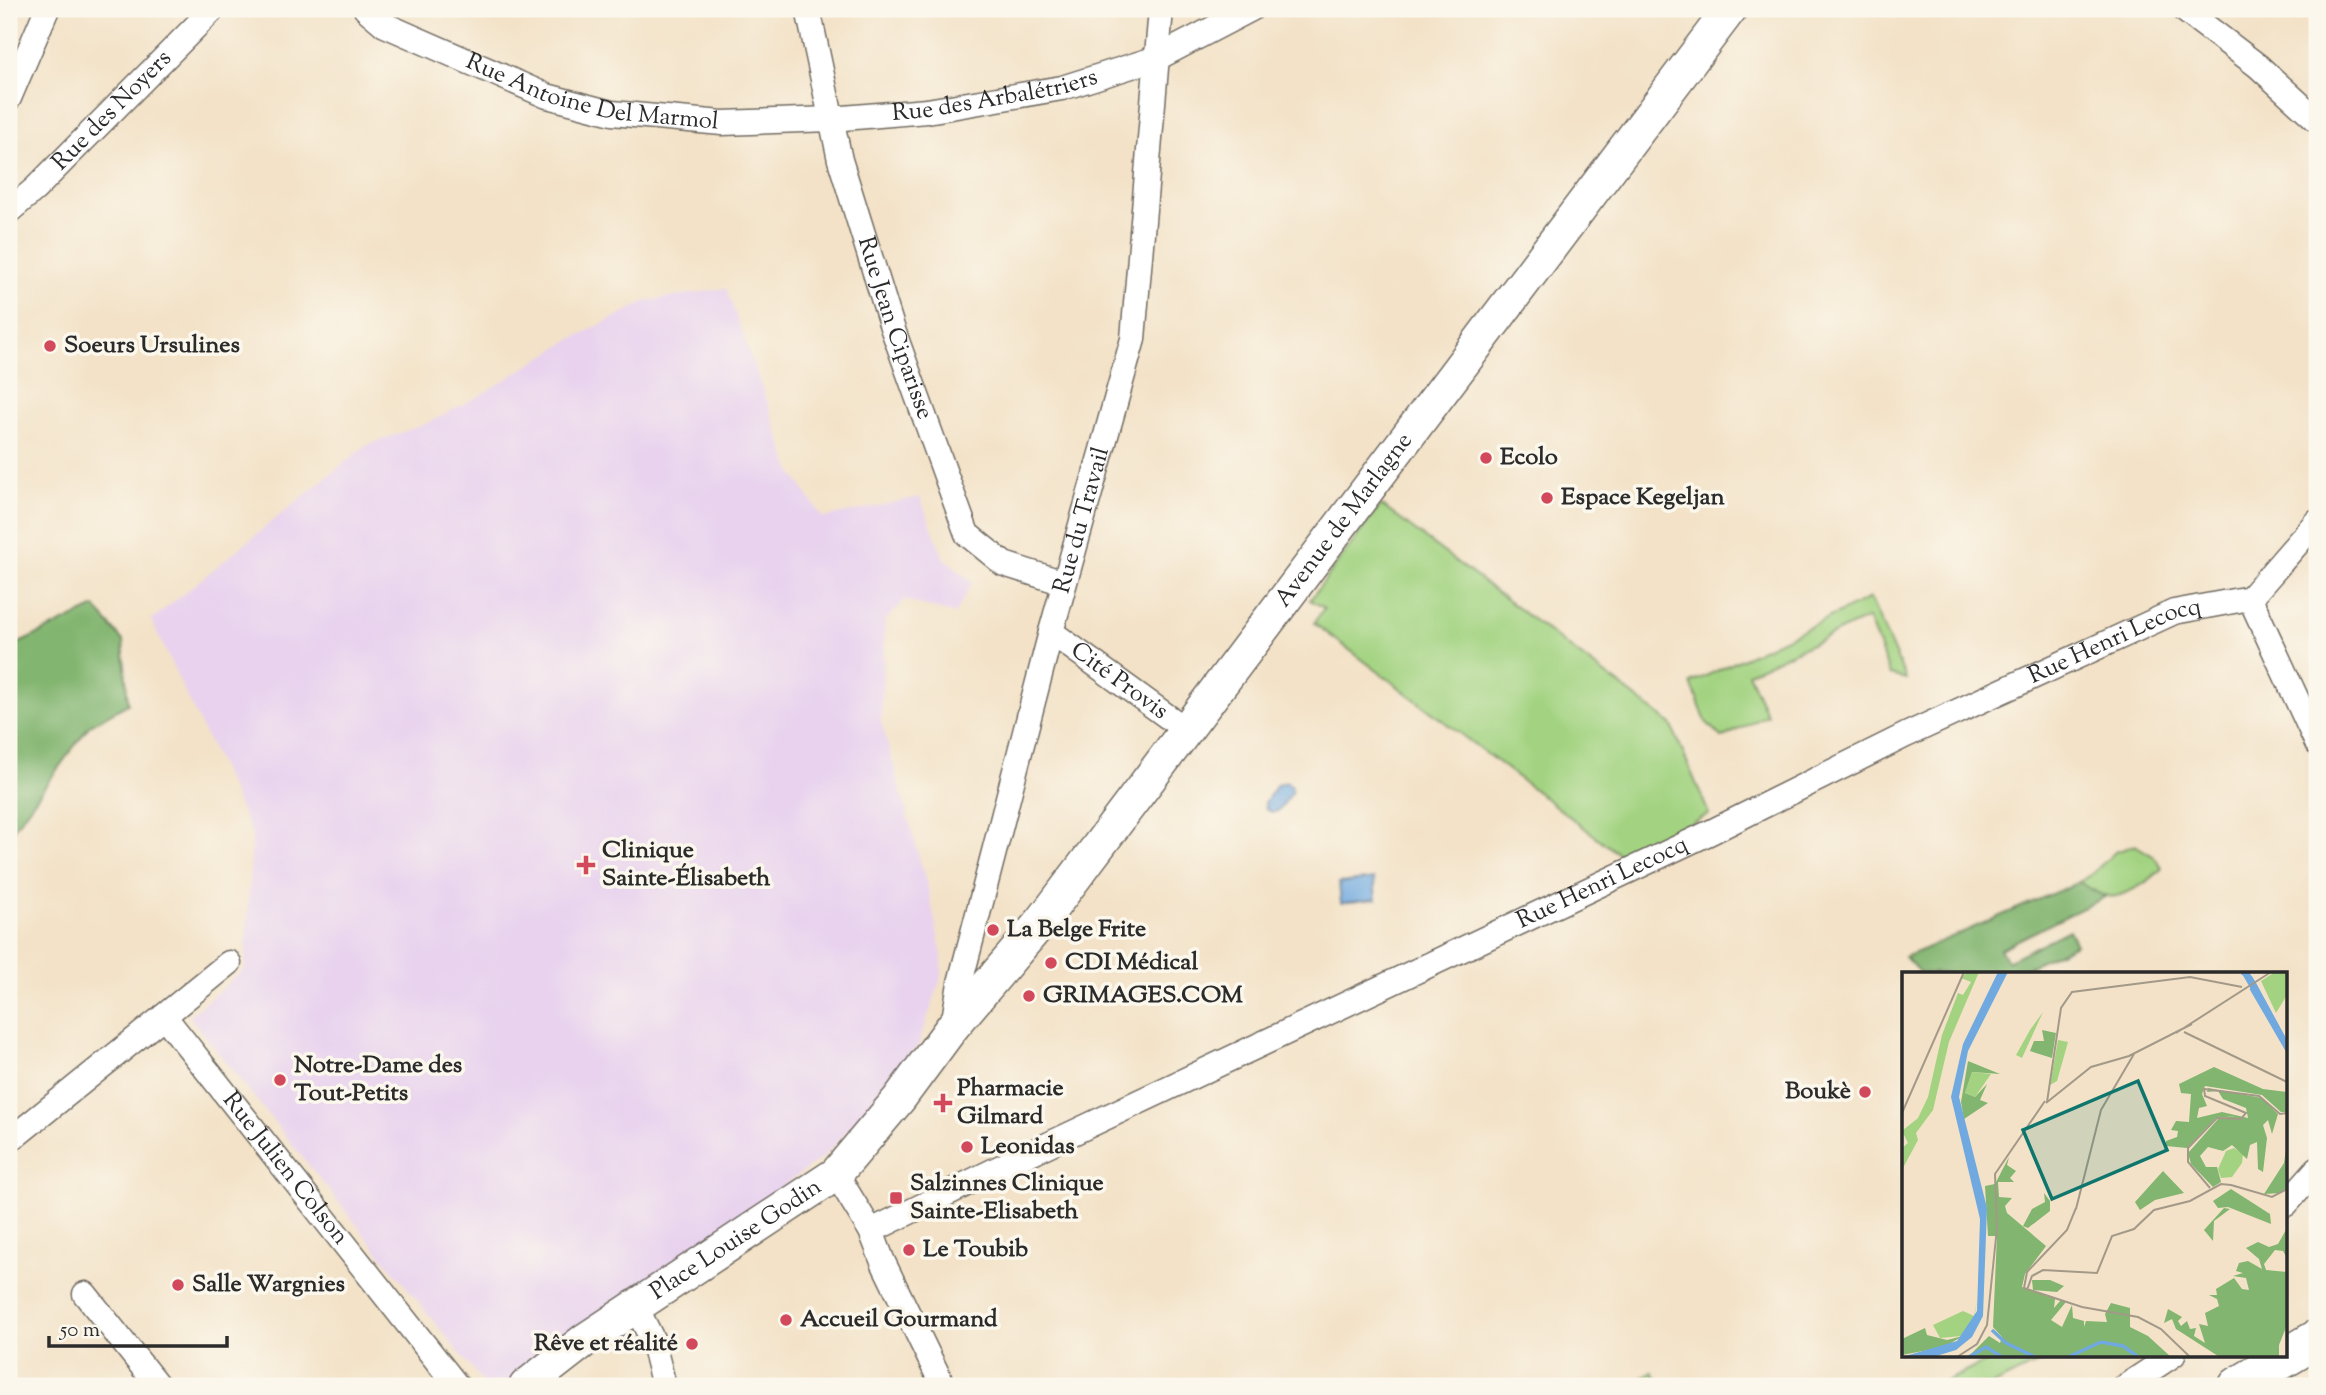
<svg xmlns="http://www.w3.org/2000/svg" width="2326" height="1395" viewBox="0 0 2326 1395" font-family="'Sorts Mill Goudy',serif">
  <style>
    .built { fill: #e8d2ee }
    .green { fill: #a3d381; stroke: #677f56; stroke-width: 2 }
    .forest { fill: #82b56f; stroke: #56704d; stroke-width: 2 }
    .water { fill: #70a9df; stroke: #4e6a85; stroke-width: 2 }
    .lines { fill: none; stroke-linecap: round; stroke-linejoin: round }
    .street-casing { stroke: #716b62; stroke-width: 27 }
    .secondary-casing { stroke: #716b62; stroke-width: 36 }
    .primary-casing { stroke: #716b62; stroke-width: 41 }
    .street { stroke: #fff; stroke-width: 24 }
    .secondary { stroke: #fff; stroke-width: 33 }
    .primary { stroke: #fff; stroke-width: 38 }
    .poi-dot { fill: #d1495b; stroke: #fbf7ec; stroke-width: 2.5 }
    .labels { text-anchor: middle; dominant-baseline: central; stroke-width: 7; stroke-linejoin: round; paint-order: stroke }
    .street-label { font-size: 24px; fill: #2b2b2b; stroke: #fbf7ec }
    .poi-label { font-size: 24px; font-weight: bold; fill: #2b2b2b; stroke: #fbf7ec; text-anchor: start }
    .inset-river { fill: none; stroke: #70a9df; stroke-width: 3.5 }
    .inset-road { fill: none; stroke: #a39989; stroke-width: 2 }
    .view { fill: #0f766e; fill-opacity: 0.15; stroke: #0f766e; stroke-width: 3.5 }
    .inset-edge { fill: none; stroke: #2b2b2b; stroke-width: 3.5 }
  </style>
  <rect width="100%" height="100%" fill="#fbf7ec"/>
  <filter id="ink" filterUnits="userSpaceOnUse"><feTurbulence type="fractalNoise" baseFrequency=".0143" numOctaves="2"/><feDisplacementMap in="SourceGraphic" scale="14" xChannelSelector="R" yChannelSelector="G"/><feConvolveMatrix kernelMatrix="1 2 1 2 8 2 1 2 1" color-interpolation-filters="sRGB"/></filter>
  <filter id="wash" filterUnits="userSpaceOnUse"><feTurbulence type="fractalNoise" baseFrequency=".00686" numOctaves="4" result="noise"/><feDisplacementMap in="SourceGraphic" scale="28" xChannelSelector="R" yChannelSelector="G"/><feGaussianBlur stdDeviation="1.57" result="paint"/><feColorMatrix in="noise" values="0 0 0 0 0 0 0 0 0 0 0 0 0 0 0 0 0 1.4 0 .05"/><feComposite in="paint" operator="in"/></filter>
  <g filter="url(#wash)">
    <rect width="100%" height="100%" fill="#f3e2c7"/>
    <path class="built" d="M 726,288 L 792,472 L 823,518 L 920,497 L 943,556 L 972,583 L 955,614 L 904,600 L 885,621 L 881,721 L 930,896 L 942,956 L 942,975 L 918,1046 L 891,1075 L 854,1124 L 823,1157 L 641,1289 L 520,1386 L 486,1386 L 189,1016 L 245,969 L 252,834 L 151,620 L 365,446 L 430,422 L 479,396 L 570,340 L 647,301 Z"/>
    <path class="green" d="M 1381,505 L 1671,724 L 1709,814 L 1623,857 L 1314,623 L 1324,608 L 1310,600 Z
      M 1870,598 L 1906,679 L 1890,675 L 1868,618 L 1748,673 L 1767,715 L 1722,738 L 1706,722 L 1691,683 Z
      M 2135,845 L 2153,856 L 2162,868 C 2152,880 2120,901 2104,896 C 2095,893 2087,887 2079,882 L 2093,873 L 2115,852 Z
      M 1999,1355 L 2054,1355 L 1991,1386 L 1937,1386 Z
      M 1653,1372 L 1660,1386 L 1628,1386 Z"/>
    <path class="forest" d="M 95,607 L 123,641 L 128,704 L 90,725 L 9,835 L 9,648 Z
      M 2079,882 L 2105,897 L 2000,949 L 2007,961 L 2069,930 L 2076,944 L 2016,973 L 1920,973 L 1905,957 Z"/>
    <path class="water" d="M 1286,782 L 1291,786 L 1292,792 L 1278,811 L 1272,812 L 1266,809 L 1265,802 L 1278,784 Z
      M 1374,879 L 1376,899 L 1341,903 L 1339,883 Z"/>
  </g>
  <g filter="url(#ink)">
    <g class="lines">
      <g class="street-casing">
        <g id="street">
          <path id="s1" d="M 366,9 L 385,25 L 547,96 L 612,113 L 722,123 L 831,119 L 927,111 L 1062,88 L 1157,58 L 1251,9"/>
          <path id="s2" d="M 808,9 L 840,160 L 892,327 L 967,534 L 1004,564 L 1064,583"/>
          <path d="M 2183,9 L 2258,66 L 2317,120"/>
          <path d="M 9,98 L 47,9"/>
          <path id="s3" d="M 9,211 L 35,189 L 213,9"/>
          <path d="M 2250,598 L 2317,743"/>
          <path id="s4" d="M 1051,632 L 1186,730"/>
          <path d="M 164,1016 L 229,963"/>
          <path id="s5" d="M 953,1026 L 960,983 L 1051,632 L 1133,339 L 1161,9"/>
          <path id="s6" d="M 9,1141 L 164,1016 L 457,1386"/>
          <path d="M 836,1174 L 871,1231 L 883,1262 L 943,1386"/>
          <path d="M 2286,1204 L 2317,1169"/>
          <path id="s7" d="M 871,1231 L 1005,1165 L 1711,832 L 1906,735 L 2174,612 L 2250,598 L 2317,521"/>
          <path d="M 85,1294 L 158,1386"/>
          <path d="M 636,1307 L 652,1339 L 664,1386"/>
          <path d="M 2126,1386 L 2173,1355"/>
        </g>
      </g>
      <g class="secondary-casing">
        <g id="secondary">
          <path id="s8" d="M 526,1386 L 585,1340 L 836,1174 L 899,1099 L 953,1026 L 1042,921 L 1730,9"/>
        </g>
      </g>
      <g class="primary-casing">
        <path id="primary" d="M 2238,1386 L 2317,1339"/>
      </g>
      <use href="#street" class="street"/>
      <use href="#secondary" class="secondary"/>
      <use href="#primary" class="primary"/>
    </g>
  </g>
  <g class="poi-dot">
    <circle cx="50" cy="346" r="7"/>
    <circle cx="1486" cy="458" r="7"/>
    <circle cx="1547" cy="498" r="7"/>
    <path d="M582.5 854.5h7v7h7v7h-7v7h-7v-7h-7v-7h7z"/>
    <circle cx="993" cy="930" r="7"/>
    <circle cx="1051" cy="963" r="7"/>
    <circle cx="1029" cy="996" r="7"/>
    <circle cx="280" cy="1080" r="7"/>
    <circle cx="1865" cy="1092" r="7"/>
    <path d="M939.5 1092.5h7v7h7v7h-7v7h-7v-7h-7v-7h7z"/>
    <circle cx="967" cy="1147" r="7"/>
    <rect x="889" y="1191" width="14" height="14" rx="3.5"/>
    <circle cx="909" cy="1250" r="7"/>
    <circle cx="178" cy="1285" r="7"/>
    <circle cx="786" cy="1320" r="7"/>
    <circle cx="692" cy="1344" r="7"/>
  </g>
  <g class="labels">
    <g class="street-label">
      <text stroke="none"><textPath href="#s1" startOffset="245">Rue Antoine Del Marmol</textPath></text>
      <text stroke="none"><textPath href="#s1" startOffset="654">Rue des Arbalétriers</textPath></text>
      <text stroke="none"><textPath href="#s3" startOffset="144">Rue des Noyers</textPath></text>
      <text stroke="none"><textPath href="#s2" startOffset="331">Rue Jean Ciparisse</textPath></text>
      <text stroke="none"><textPath href="#s8" startOffset="1204">Avenue de Marlagne</textPath></text>
      <text stroke="none"><textPath href="#s5" startOffset="522">Rue du Travail</textPath></text>
      <text stroke="none"><textPath href="#s7" startOffset="1377">Rue Henri Lecocq</textPath></text>
      <text stroke="none"><textPath href="#s4" startOffset="84">Cité Provis</textPath></text>
      <text stroke="none"><textPath href="#s7" startOffset="810">Rue Henri Lecocq</textPath></text>
      <text stroke="none"><textPath href="#s6" startOffset="394">Rue Julien Colson</textPath></text>
      <text stroke="none"><textPath href="#s8" startOffset="256">Place Louise Godin</textPath></text>
    </g>
    <g class="poi-label">
      <text x="64" y="346">Soeurs Ursulines</text>
      <text x="1500" y="458">Ecolo</text>
      <text x="1561" y="498">Espace Kegeljan</text>
      <text x="602" y="851">Clinique<tspan x="602" dy="28">Sainte-Élisabeth</tspan></text>
      <text x="1007" y="930">La Belge Frite</text>
      <text x="1065" y="963">CDI Médical</text>
      <text x="1043" y="996">GRIMAGES.COM</text>
      <text x="294" y="1066">Notre-Dame des<tspan x="294" dy="28">Tout-Petits</tspan></text>
      <text x="957" y="1089">Pharmacie<tspan x="957" dy="28">Gilmard</tspan></text>
      <text x="1851" y="1092" text-anchor="end">Boukè</text>
      <text x="981" y="1147">Leonidas</text>
      <text x="910" y="1184">Salzinnes Clinique<tspan x="910" dy="28">Sainte-Elisabeth</tspan></text>
      <text x="923" y="1250">Le Toubib</text>
      <text x="192" y="1285">Salle Wargnies</text>
      <text x="800" y="1320">Accueil Gourmand</text>
      <text x="678" y="1344" text-anchor="end">Rêve et réalité</text>
    </g>
  </g>
  <g transform="translate(1902 972)">
    <rect width="385" height="385" fill="#f3e2c7"/>
    <path d="M 65,0 L 77,0 L 47,70 L 31,138 L 14,161 L 16,168 L 1,196 L 0,176 L 6,171 L 0,159 L 16,146 L 26,125 L 40,63 L 56,21 L 61,23 L 69,10 L 59,6 ZM 373,0 L 385,0 L 385,23 L 374,41 L 359,9 ZM 141,40 L 120,86 L 114,83 L 128,58 ZM 156,68 L 166,70 L 155,109 L 148,113 ZM 70,100 L 89,102 L 73,125 L 63,121 ZM 332,176 L 341,182 L 340,191 L 330,205 L 319,206 L 316,197 L 324,179 ZM 75,328 L 72,347 L 60,364 L 38,366 L 31,353 L 61,339 L 72,344 Z" fill="#a3d381"/>
    <path d="M 140,58 L 154,61 L 150,86 L 128,79 L 132,69 L 142,69 ZM 66,89 L 98,102 L 70,100 L 63,121 L 73,125 L 85,112 L 78,128 L 86,131 L 62,147 L 59,130 ZM 312,95 L 361,117 L 385,120 L 385,140 L 379,140 L 360,123 L 303,114 L 300,122 L 305,134 L 297,136 L 295,146 L 320,140 L 346,146 L 344,136 L 321,127 L 316,119 L 305,120 L 306,116 L 360,126 L 376,142 L 370,162 L 366,148 L 361,153 L 365,166 L 361,200 L 356,197 L 355,170 L 348,173 L 345,187 L 330,173 L 321,179 L 306,175 L 298,184 L 304,195 L 315,195 L 319,210 L 311,215 L 289,192 L 286,181 L 317,146 L 334,144 L 314,146 L 285,176 L 264,174 L 264,169 L 275,165 L 276,159 L 269,158 L 274,149 L 287,150 L 289,122 L 279,121 L 277,112 ZM 385,170 L 385,215 L 379,221 L 362,222 L 382,191 ZM 107,185 L 105,193 L 114,199 L 108,206 L 112,210 L 96,210 L 97,225 L 110,226 L 103,234 L 105,241 L 144,274 L 123,302 L 120,315 L 153,327 L 152,336 L 159,328 L 164,330 L 149,348 L 160,355 L 170,333 L 171,346 L 182,349 L 182,355 L 184,349 L 205,350 L 203,342 L 209,331 L 228,336 L 228,355 L 246,364 L 269,385 L 66,385 L 87,364 L 98,371 L 100,365 L 91,355 L 95,264 L 86,264 L 83,214 L 93,212 ZM 261,199 L 282,221 L 253,228 L 238,238 L 233,230 ZM 329,217 L 368,242 L 369,252 L 326,235 L 316,236 L 311,229 ZM 142,221 L 148,229 L 148,239 L 126,256 L 121,254 L 130,237 L 143,230 ZM 322,236 L 328,237 L 312,249 L 311,269 L 302,258 ZM 385,256 L 385,286 L 381,279 L 373,278 L 362,292 L 364,298 L 385,300 L 385,353 L 377,373 L 377,385 L 316,384 L 274,357 L 270,347 L 262,351 L 266,337 L 280,345 L 276,349 L 279,354 L 285,349 L 288,357 L 294,356 L 292,364 L 303,371 L 297,352 L 306,354 L 303,341 L 317,334 L 315,327 L 307,323 L 315,323 L 314,317 L 332,306 L 340,317 L 347,318 L 344,306 L 331,304 L 341,301 L 334,299 L 337,291 L 346,289 L 360,297 L 357,287 L 344,276 L 356,270 L 367,275 L 376,272 ZM 130,308 L 148,308 L 162,314 L 155,320 L 131,318 ZM 23,356 L 25,363 L 45,368 L 61,364 L 42,375 L 0,383 L 0,367 Z" fill="#82b56f"/>
    <path d="M 96,0 L 106,0 L 66,79 L 57,125 L 85,236 L 81,344 L 70,365 L 54,378 L 31,385 L 0,385 L 55,369 L 75,339 L 78,247 L 49,125 L 61,72 ZM 339,0 L 347,0 L 354,11 L 385,68 L 385,80 Z" fill="#70a9df"/>
    <path class="inset-river" d="M 340,1 L 349,6 L 385,72M 349,16 L 385,78M 90,358 L 104,371 L 133,385M 67,385 L 84,375 L 100,385M 166,385 L 199,370 L 221,374 L 236,385"/>
    <path class="inset-road" d="M 282,60 L 385,110M 274,61 L 369,0M 145,130 L 159,36 L 170,20 L 288,5 L 340,15M 144,131 L 189,95 L 227,84 L 290,52M 0,141 L 62,0M 329,213 L 370,225 L 385,217M 308,216 L 286,190 L 286,176 L 315,146 L 339,147 L 344,141 L 303,124 L 302,117 L 357,124 L 378,142 L 385,141M 174,236 L 165,258 L 125,300 L 122,316 L 180,335 L 236,345 L 259,357 L 288,385M 174,237 L 199,138 L 232,82M 125,318 L 130,304 L 141,298 L 195,301 L 210,264 L 232,257 L 252,238 L 288,229 L 319,212 L 329,213M 55,385 L 75,372 L 85,353 L 95,256 L 93,202 L 143,129"/>
    <path class="view" d="M 236,109 L 265,178 L 150,227 L 121,158 Z"/>
    <rect width="385" height="385" class="inset-edge"/>
  </g>
  <rect width="2326" height="1395" fill="none" stroke="#fbf7ec" stroke-width="35"/>
  <path d="M49 1336v10h178v-10" fill="none" stroke="#2b2b2b" stroke-width="3.5"/>
  <text x="60" y="1336" font-size="21" fill="#2b2b2b" stroke="#fbf7ec" stroke-width="5" paint-order="stroke">50 m</text>
</svg>
